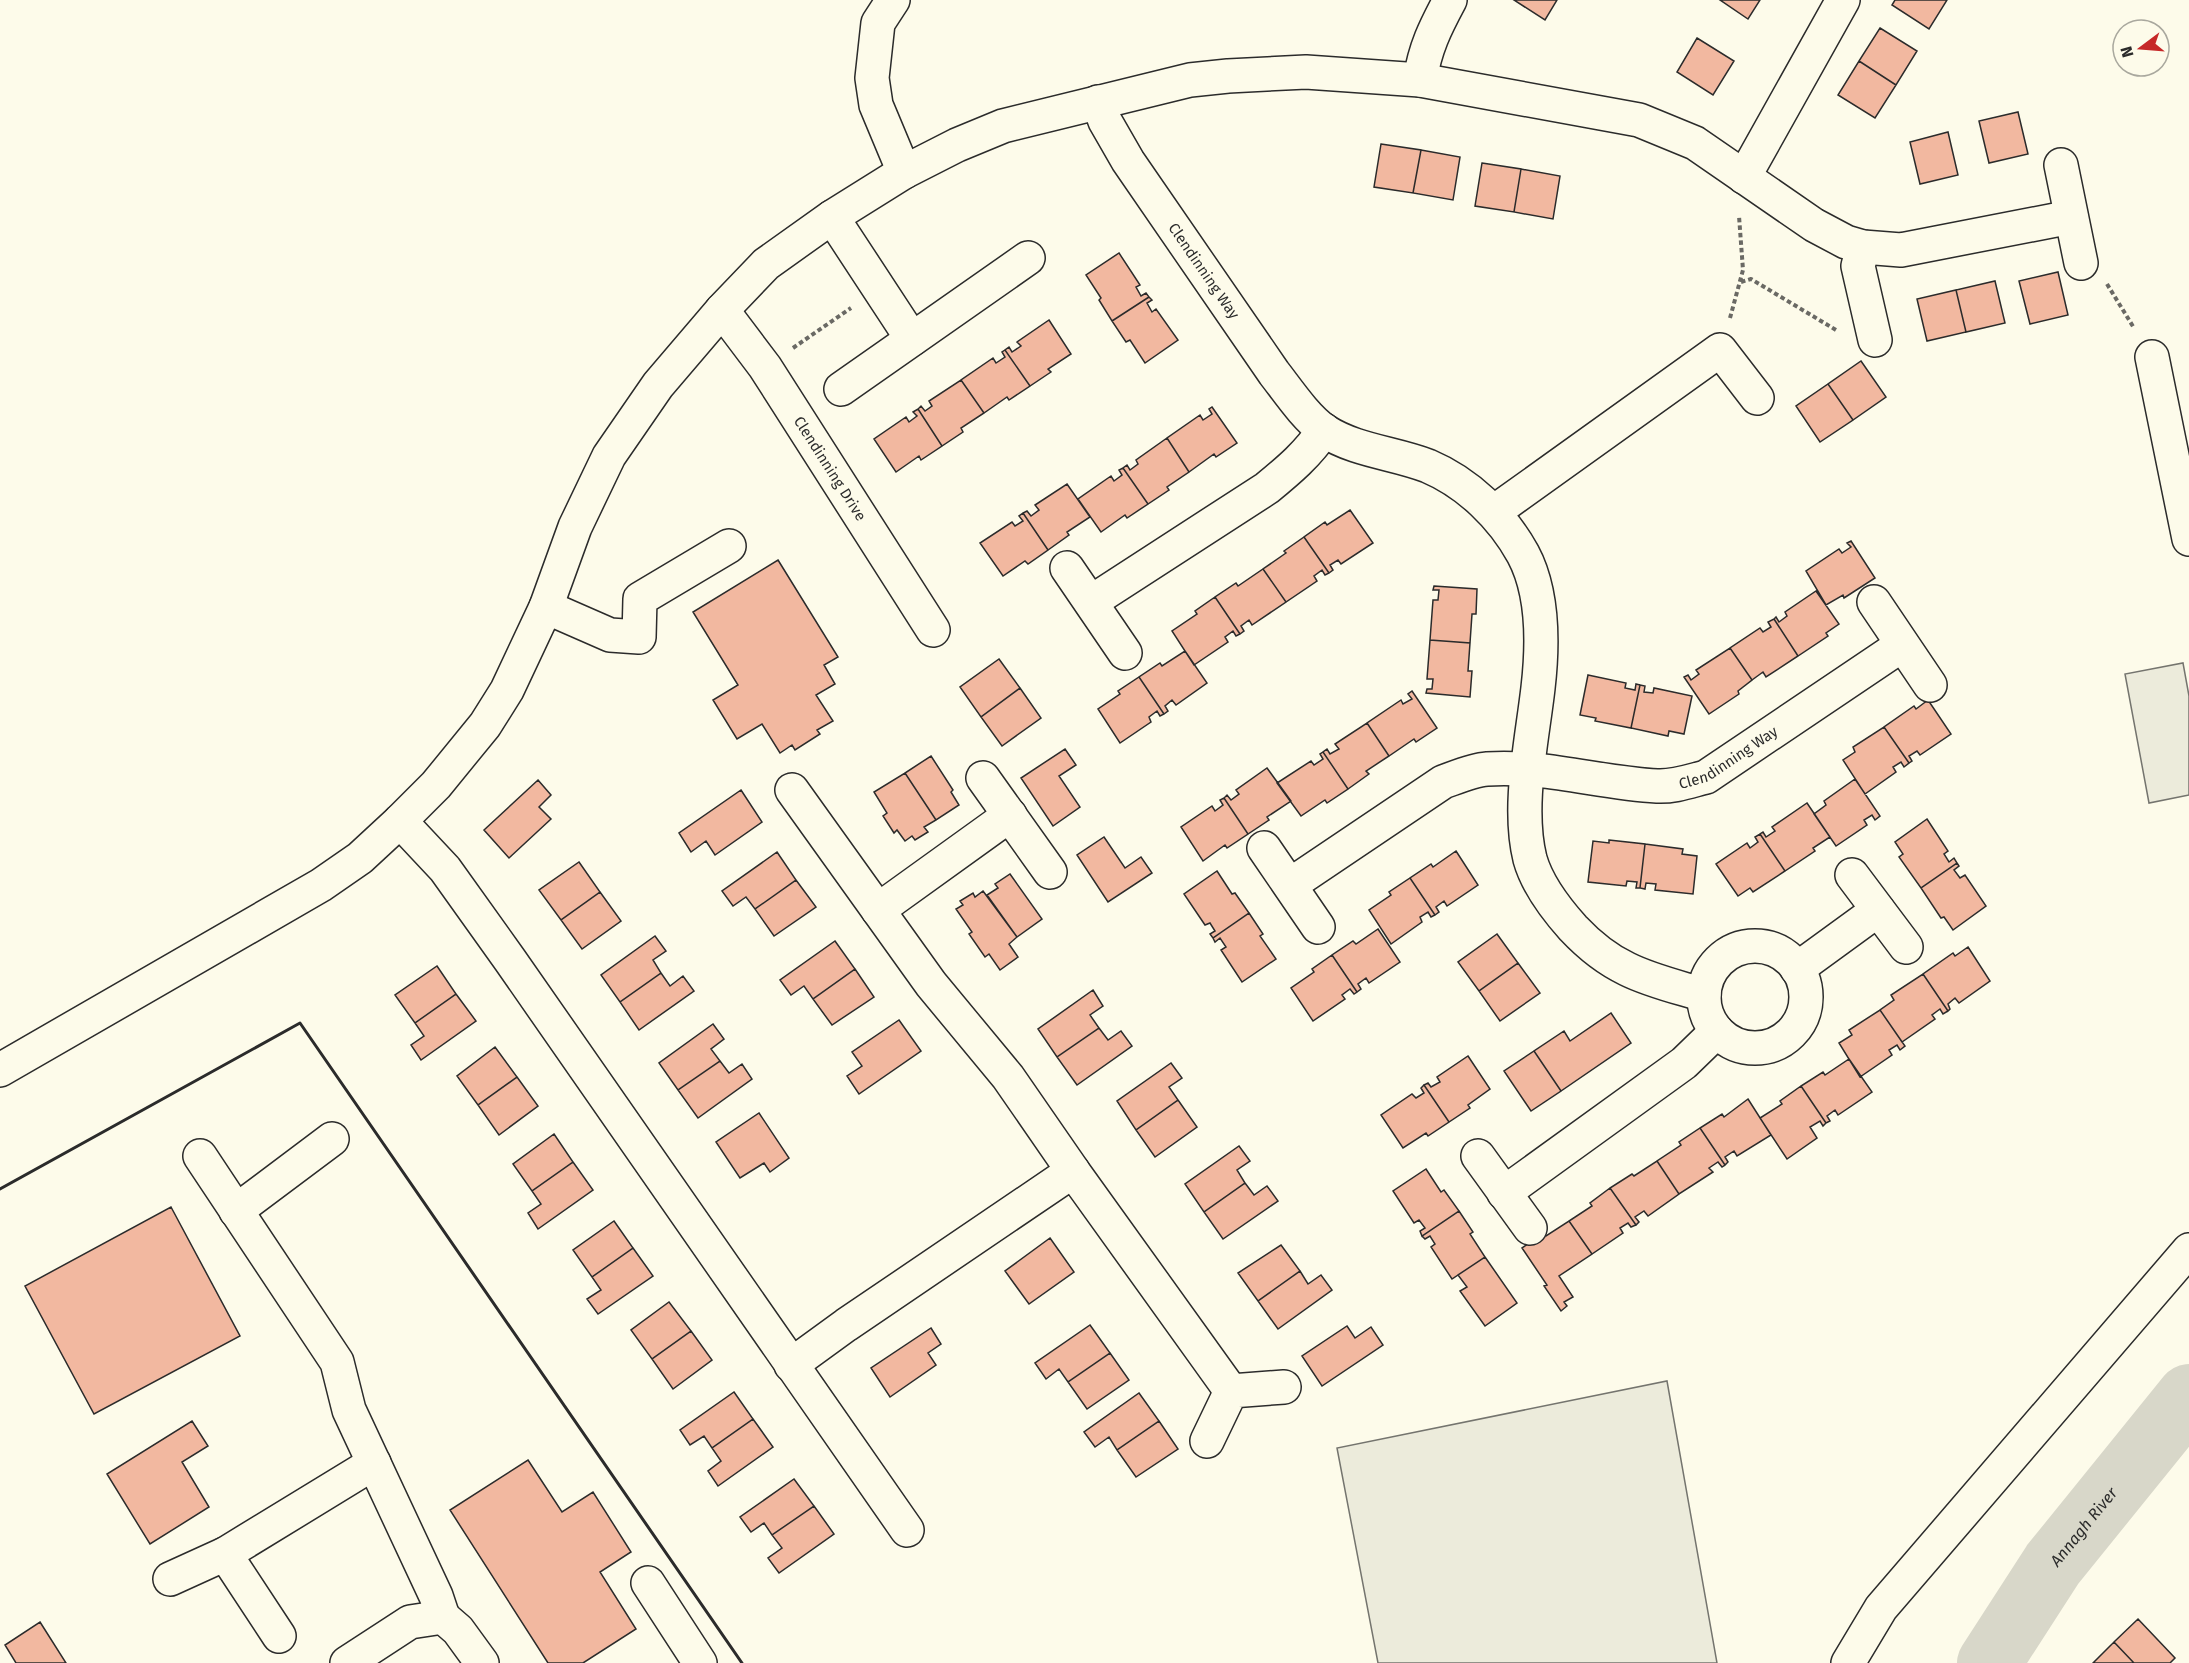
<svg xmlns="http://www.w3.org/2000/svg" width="2189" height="1663" viewBox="0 0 2189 1663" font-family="'Fira Sans',sans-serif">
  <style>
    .green { fill: #ecebdb; stroke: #74746e; stroke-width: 1.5 }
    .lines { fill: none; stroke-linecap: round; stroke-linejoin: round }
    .river { stroke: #d8d7c9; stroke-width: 64 }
    .building { fill: #f2b8a0; stroke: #2b2b2b; stroke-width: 1.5 }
    .minor-casing { stroke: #2b2b2b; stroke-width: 36 }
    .path { stroke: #6a6964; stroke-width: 4; stroke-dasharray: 4.5 3; stroke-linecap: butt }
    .minor { stroke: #fdfbea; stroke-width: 33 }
    .wall { stroke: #2b2b2b; stroke-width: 3 }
    .labels { text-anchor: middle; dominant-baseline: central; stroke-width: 4.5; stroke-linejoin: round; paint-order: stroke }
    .street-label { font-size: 15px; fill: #2b2b2b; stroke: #fdfbea }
    .water-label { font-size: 16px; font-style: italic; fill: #2b2b2b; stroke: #fdfbea }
  </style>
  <rect width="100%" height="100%" fill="#fdfbea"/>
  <path class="green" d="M 2183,663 L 2189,696 L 2189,795 L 2149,803 L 2125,674 Z
    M 1667,1381 L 1717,1663 L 1378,1663 L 1337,1448 Z"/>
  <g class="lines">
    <path class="river" id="s1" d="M 1989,1663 L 2053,1564 L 2189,1396"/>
  </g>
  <path class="building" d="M 1514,0 L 1557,0 L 1545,20 Z
    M 1720,0 L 1760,0 L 1748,19 Z
    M 1895,0 L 1947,0 L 1929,29 L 1892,5 Z
    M 1880,28 L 1917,51 L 1896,85 L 1859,61 Z
    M 1697,38 L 1734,61 L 1713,95 L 1677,72 Z
    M 1859,61 L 1896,85 L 1875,118 L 1838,95 Z
    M 2018,112 L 2028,154 L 1989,163 L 1979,121 Z
    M 1948,132 L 1958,175 L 1920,184 L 1910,142 Z
    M 1381,144 L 1421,150 L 1413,193 L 1374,187 Z
    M 1421,150 L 1460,157 L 1453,200 L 1413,193 Z
    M 1482,163 L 1521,169 L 1514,212 L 1475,206 Z
    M 1521,169 L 1560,176 L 1553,219 L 1514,212 Z
    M 1119,253 L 1140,285 L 1136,287 L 1141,296 L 1146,293 L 1149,297 L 1112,321 L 1099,300 L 1101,298 L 1086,275 Z
    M 2058,272 L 2068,315 L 2030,324 L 2019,281 Z
    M 1995,281 L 2005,323 L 1966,332 L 1956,290 Z
    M 1956,290 L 1966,332 L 1927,341 L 1917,299 Z
    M 1149,297 L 1152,300 L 1147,303 L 1152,312 L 1156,309 L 1178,340 L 1145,363 L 1130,340 L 1126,342 L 1112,321 Z
    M 1049,320 L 1071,354 L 1048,369 L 1051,372 L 1030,386 L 1005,350 L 1009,347 L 1012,352 L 1021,346 L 1017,342 Z
    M 1005,350 L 1030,386 L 1009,400 L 1007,397 L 984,413 L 961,380 L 993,358 L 996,363 L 1005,357 L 1002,352 Z
    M 1861,361 L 1886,397 L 1853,420 L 1828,384 Z
    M 961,380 L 984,413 L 961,428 L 963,432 L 942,446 L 918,409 L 921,406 L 925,411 L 932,406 L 929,401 Z
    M 1828,384 L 1853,420 L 1820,442 L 1796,406 Z
    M 1212,407 L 1237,443 L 1216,457 L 1214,454 L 1189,472 L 1167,438 L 1200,415 L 1203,420 L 1212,414 L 1209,409 Z
    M 918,409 L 942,446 L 921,460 L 919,456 L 896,472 L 874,439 L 906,417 L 909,422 L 917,416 L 913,412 Z
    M 1167,438 L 1189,472 L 1167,487 L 1169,490 L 1148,504 L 1123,468 L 1127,465 L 1130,470 L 1138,464 L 1136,460 Z
    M 1123,468 L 1148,504 L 1127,518 L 1125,515 L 1101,532 L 1078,499 L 1111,476 L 1114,481 L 1122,475 L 1119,470 Z
    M 1067,484 L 1090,517 L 1067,532 L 1069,535 L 1048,550 L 1023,513 L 1027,511 L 1031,516 L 1039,510 L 1035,505 Z
    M 1350,510 L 1373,543 L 1341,564 L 1338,560 L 1330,565 L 1333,570 L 1329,573 L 1304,537 L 1325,522 L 1327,525 Z
    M 1023,513 L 1048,550 L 1028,564 L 1025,561 L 1003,576 L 980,543 L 1012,522 L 1015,526 L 1023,521 L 1019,516 Z
    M 1304,537 L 1329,573 L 1325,575 L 1322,570 L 1314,576 L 1317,581 L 1286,602 L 1263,569 L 1286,553 L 1284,551 Z
    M 1851,541 L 1875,578 L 1844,598 L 1843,595 L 1826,605 L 1806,571 L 1839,549 L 1842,553 L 1851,547 L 1847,543 Z
    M 778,560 L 838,657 L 824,665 L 835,684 L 816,695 L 833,721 L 817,730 L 820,734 L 795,750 L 792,745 L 780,753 L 762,724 L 737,739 L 713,700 L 738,685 L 693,612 Z
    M 1263,569 L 1286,602 L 1252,625 L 1249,620 L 1241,626 L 1244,631 L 1240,634 L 1215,597 L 1236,583 L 1238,586 Z
    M 1434,586 L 1477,589 L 1476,614 L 1472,614 L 1470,643 L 1430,640 L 1433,600 L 1438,600 L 1439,590 L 1433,590 Z
    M 1816,591 L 1839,624 L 1826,633 L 1828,636 L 1798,656 L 1774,619 L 1776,617 L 1779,622 L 1787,616 L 1785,612 Z
    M 1215,597 L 1240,634 L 1236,636 L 1233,631 L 1225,637 L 1228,642 L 1194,665 L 1172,631 L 1197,614 L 1195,611 Z
    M 1774,619 L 1798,656 L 1766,677 L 1763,672 L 1752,680 L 1730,648 L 1760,628 L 1763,632 L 1771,627 L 1768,622 Z
    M 1430,640 L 1470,643 L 1468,671 L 1472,671 L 1470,697 L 1426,693 L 1427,689 L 1432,689 L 1433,679 L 1427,679 Z
    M 1730,648 L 1752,680 L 1738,691 L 1739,694 L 1709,714 L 1684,677 L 1688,675 L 1691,680 L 1699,674 L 1696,670 Z
    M 1185,651 L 1207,683 L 1176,705 L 1172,700 L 1165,706 L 1168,711 L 1164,714 L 1139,677 L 1160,663 L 1162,666 Z
    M 999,659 L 1020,688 L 981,717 L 960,687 Z
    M 1588,675 L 1626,683 L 1625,688 L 1635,690 L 1636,684 L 1640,685 L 1631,728 L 1595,721 L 1596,718 L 1580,715 Z
    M 1139,677 L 1164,714 L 1160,716 L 1157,711 L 1149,717 L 1151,722 L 1120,743 L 1098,709 L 1120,694 L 1118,691 Z
    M 1640,685 L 1645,686 L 1644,692 L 1653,693 L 1654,688 L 1692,696 L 1684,734 L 1669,731 L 1668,736 L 1631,728 Z
    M 1020,688 L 1041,718 L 1002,746 L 981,717 Z
    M 1412,691 L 1437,728 L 1416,742 L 1414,739 L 1389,756 L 1367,723 L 1401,700 L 1403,704 L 1412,699 L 1408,694 Z
    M 1928,700 L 1951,734 L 1920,755 L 1917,751 L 1909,756 L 1912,761 L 1909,763 L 1884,727 L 1914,706 L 1916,709 Z
    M 1367,723 L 1389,756 L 1366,771 L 1369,774 L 1348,789 L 1323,752 L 1327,749 L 1330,754 L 1339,749 L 1335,744 Z
    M 1884,727 L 1909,763 L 1904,767 L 1901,762 L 1893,767 L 1896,772 L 1865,794 L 1843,760 L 1855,752 L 1853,747 Z
    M 1065,749 L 1076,765 L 1059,776 L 1080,807 L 1053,826 L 1021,778 Z
    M 1323,752 L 1348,789 L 1327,803 L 1325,800 L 1301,816 L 1277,783 L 1311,761 L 1314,765 L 1323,759 L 1320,754 Z
    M 931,756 L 953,790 L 951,792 L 959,805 L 936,820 L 905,773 Z
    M 1267,768 L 1291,801 L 1267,817 L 1269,820 L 1248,834 L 1224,798 L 1227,795 L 1231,800 L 1239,794 L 1236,790 Z
    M 905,773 L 936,820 L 924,827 L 928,832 L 915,840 L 912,836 L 905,841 L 897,830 L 894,833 L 883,816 L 887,813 L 874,792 Z
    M 1855,779 L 1880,816 L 1875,820 L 1872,815 L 1864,820 L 1867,825 L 1836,846 L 1814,814 L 1826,805 L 1824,801 Z
    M 538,780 L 551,795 L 539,807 L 551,819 L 509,858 L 484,830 Z
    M 741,790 L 762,822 L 715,855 L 706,841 L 691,852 L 679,833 Z
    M 1224,798 L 1248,834 L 1227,848 L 1225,845 L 1203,861 L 1181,827 L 1212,806 L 1215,811 L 1223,805 L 1220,800 Z
    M 1807,803 L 1830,837 L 1813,848 L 1815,851 L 1785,871 L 1760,834 L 1763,832 L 1766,837 L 1775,831 L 1772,827 Z
    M 1927,819 L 1948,851 L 1944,854 L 1949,862 L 1954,858 L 1957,863 L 1921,888 L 1899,857 L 1903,854 L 1895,842 Z
    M 1760,834 L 1785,871 L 1753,892 L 1750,888 L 1738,896 L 1716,864 L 1747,843 L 1750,848 L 1758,842 L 1755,837 Z
    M 1104,837 L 1125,868 L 1141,857 L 1152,873 L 1108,902 L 1077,855 Z
    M 1609,840 L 1645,844 L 1640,888 L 1636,888 L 1637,882 L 1627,881 L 1626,886 L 1588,882 L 1593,841 L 1609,843 Z
    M 1645,844 L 1683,849 L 1682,854 L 1697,856 L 1693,894 L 1655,890 L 1656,884 L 1646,883 L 1645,889 L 1640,888 Z
    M 1456,851 L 1478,885 L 1447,906 L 1444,901 L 1436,907 L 1439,912 L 1435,915 L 1410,878 L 1431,864 L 1433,867 Z
    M 777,852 L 796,880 L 755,909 L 746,897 L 733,906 L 722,891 Z
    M 579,862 L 600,892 L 561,920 L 539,890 Z
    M 1957,863 L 1959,866 L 1954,870 L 1960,878 L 1965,875 L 1986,906 L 1953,930 L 1944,917 L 1941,918 L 1921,888 Z
    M 1217,871 L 1232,894 L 1235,893 L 1249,913 L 1213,938 L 1210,934 L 1215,931 L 1210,923 L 1205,925 L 1184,894 Z
    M 1010,874 L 1042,919 L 1017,937 L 987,895 L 998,888 L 995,884 Z
    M 1410,878 L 1435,915 L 1431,917 L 1428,912 L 1420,917 L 1422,922 L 1391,944 L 1369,910 L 1391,895 L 1389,892 Z
    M 796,880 L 816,907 L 774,936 L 755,909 Z
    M 983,891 L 1017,937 L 1009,944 L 1018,957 L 1000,970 L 989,954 L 985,957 L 969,934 L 972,932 L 956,909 L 963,905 L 960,901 L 973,893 L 975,897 Z
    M 600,892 L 621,921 L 582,949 L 561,920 Z
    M 1249,913 L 1263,934 L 1260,936 L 1276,959 L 1242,982 L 1221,950 L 1226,947 L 1220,938 L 1215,942 L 1213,938 Z
    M 1378,929 L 1400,962 L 1369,983 L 1366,978 L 1358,984 L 1361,989 L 1357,992 L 1332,955 L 1353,941 L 1356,944 Z
    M 1497,934 L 1518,963 L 1479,991 L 1458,962 Z
    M 655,936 L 666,951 L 653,960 L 661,973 L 620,1002 L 601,975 Z
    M 835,941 L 855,969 L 813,999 L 804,986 L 791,995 L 780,980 Z
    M 1968,947 L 1990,981 L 1959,1003 L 1955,998 L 1948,1004 L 1950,1009 L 1948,1011 L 1923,974 L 1953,953 L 1955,956 Z
    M 1332,955 L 1357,992 L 1354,994 L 1350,989 L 1342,995 L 1345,999 L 1313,1021 L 1291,988 L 1314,972 L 1312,969 Z
    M 1518,963 L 1540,993 L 1500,1021 L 1479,991 Z
    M 437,966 L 456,994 L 415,1023 L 395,995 Z
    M 855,969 L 874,997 L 832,1025 L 813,999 Z
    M 661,973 L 670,986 L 683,976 L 694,991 L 639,1030 L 620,1002 Z
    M 1923,974 L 1948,1011 L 1943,1014 L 1940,1009 L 1932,1015 L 1935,1019 L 1902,1042 L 1880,1010 L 1894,1000 L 1891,995 Z
    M 1093,990 L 1103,1006 L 1090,1015 L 1099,1028 L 1057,1057 L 1038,1029 Z
    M 456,994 L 476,1021 L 421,1060 L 411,1045 L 424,1036 L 415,1023 Z
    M 1880,1010 L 1905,1046 L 1900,1050 L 1897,1045 L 1889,1050 L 1892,1055 L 1860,1077 L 1839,1043 L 1852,1035 L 1849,1030 Z
    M 1611,1013 L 1631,1043 L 1561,1091 L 1534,1051 L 1564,1031 L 1570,1041 Z
    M 899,1020 L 921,1051 L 859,1094 L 847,1076 L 862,1066 L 852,1052 Z
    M 713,1024 L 724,1039 L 711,1049 L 720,1061 L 678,1090 L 659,1063 Z
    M 1099,1028 L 1108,1040 L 1121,1031 L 1132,1046 L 1077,1085 L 1057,1057 Z
    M 495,1047 L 517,1077 L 478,1105 L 457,1076 Z
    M 1534,1051 L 1561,1091 L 1531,1111 L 1504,1071 Z
    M 1468,1056 L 1490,1089 L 1468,1105 L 1470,1108 L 1449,1122 L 1424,1085 L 1428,1083 L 1431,1087 L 1440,1082 L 1437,1077 Z
    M 1849,1059 L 1872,1092 L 1838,1115 L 1835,1110 L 1827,1116 L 1830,1121 L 1826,1123 L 1801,1086 L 1823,1072 L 1825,1075 Z
    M 720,1061 L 729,1073 L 742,1064 L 752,1079 L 698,1118 L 678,1090 Z
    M 1171,1063 L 1182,1078 L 1169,1087 L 1178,1100 L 1136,1130 L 1117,1101 Z
    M 517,1077 L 538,1106 L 499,1135 L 478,1105 Z
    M 1424,1085 L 1449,1122 L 1428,1136 L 1426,1133 L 1403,1148 L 1381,1115 L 1412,1094 L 1416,1098 L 1424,1093 L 1421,1088 Z
    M 1801,1086 L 1826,1123 L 1823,1126 L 1820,1121 L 1810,1127 L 1817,1138 L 1787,1159 L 1760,1118 L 1782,1104 L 1780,1101 Z
    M 1748,1099 L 1771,1135 L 1737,1156 L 1734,1151 L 1725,1157 L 1728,1162 L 1725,1165 L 1700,1128 L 1722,1114 L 1724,1117 Z
    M 1178,1100 L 1197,1127 L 1155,1157 L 1136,1130 Z
    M 759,1113 L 789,1158 L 770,1172 L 764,1163 L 740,1178 L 716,1142 Z
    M 1700,1128 L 1725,1165 L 1722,1167 L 1718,1162 L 1709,1168 L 1713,1172 L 1679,1194 L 1657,1161 L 1681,1145 L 1679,1142 Z
    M 554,1134 L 573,1162 L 532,1191 L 513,1164 Z
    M 1239,1146 L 1250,1161 L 1237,1170 L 1245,1183 L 1204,1212 L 1185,1184 Z
    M 1657,1161 L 1679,1194 L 1648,1216 L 1644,1211 L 1635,1217 L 1639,1222 L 1636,1225 L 1610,1188 L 1632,1174 L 1634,1176 Z
    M 573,1162 L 593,1190 L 538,1229 L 528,1213 L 541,1204 L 532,1191 Z
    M 1426,1169 L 1441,1192 L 1444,1190 L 1459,1211 L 1422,1236 L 1420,1231 L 1425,1228 L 1419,1220 L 1414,1223 L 1393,1191 Z
    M 1245,1183 L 1254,1195 L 1267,1186 L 1278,1201 L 1223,1239 L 1204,1212 Z
    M 1610,1188 L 1636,1225 L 1631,1227 L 1628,1223 L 1620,1228 L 1623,1233 L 1592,1254 L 1569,1221 L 1592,1206 L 1590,1203 Z
    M 171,1207 L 240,1336 L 94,1414 L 25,1286 Z
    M 1459,1211 L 1473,1232 L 1470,1234 L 1485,1257 L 1452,1279 L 1431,1247 L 1435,1244 L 1430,1236 L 1425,1239 L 1422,1236 Z
    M 614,1221 L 633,1248 L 592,1277 L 573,1250 Z
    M 1569,1221 L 1592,1254 L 1559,1276 L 1573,1297 L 1564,1302 L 1567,1306 L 1561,1311 L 1544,1286 L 1547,1285 L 1522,1248 L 1544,1233 L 1546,1236 Z
    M 1050,1238 L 1074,1272 L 1029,1304 L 1005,1271 Z
    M 1281,1245 L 1300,1271 L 1258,1301 L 1238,1273 Z
    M 633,1248 L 653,1276 L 598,1314 L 587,1299 L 601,1290 L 592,1277 Z
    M 1485,1257 L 1517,1303 L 1485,1326 L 1460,1291 L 1467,1287 L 1458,1275 Z
    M 1300,1271 L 1308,1284 L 1321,1275 L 1332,1290 L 1278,1329 L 1258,1301 Z
    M 669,1302 L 691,1331 L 652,1359 L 631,1330 Z
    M 1090,1325 L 1110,1353 L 1068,1382 L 1059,1369 L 1046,1379 L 1035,1363 Z
    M 1347,1326 L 1355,1338 L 1371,1327 L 1383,1345 L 1322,1386 L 1302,1356 Z
    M 931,1328 L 941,1344 L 928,1353 L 936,1365 L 890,1397 L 871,1368 Z
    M 691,1331 L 712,1360 L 673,1389 L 652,1359 Z
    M 1110,1353 L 1129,1380 L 1087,1409 L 1068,1382 Z
    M 734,1392 L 753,1419 L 712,1448 L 704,1436 L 690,1445 L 680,1430 Z
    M 1139,1393 L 1159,1421 L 1117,1450 L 1109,1437 L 1095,1447 L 1084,1432 Z
    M 753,1419 L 773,1447 L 718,1486 L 708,1471 L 721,1461 L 712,1448 Z
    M 192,1421 L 208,1446 L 182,1462 L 209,1507 L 150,1544 L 107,1474 Z
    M 1159,1421 L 1178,1449 L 1136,1477 L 1117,1450 Z
    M 528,1460 L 562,1512 L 593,1492 L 631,1552 L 600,1572 L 636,1629 L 583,1663 L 548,1663 L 450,1510 Z
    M 794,1479 L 814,1506 L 772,1535 L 764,1523 L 751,1532 L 740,1517 Z
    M 814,1506 L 834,1534 L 779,1573 L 768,1558 L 782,1548 L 772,1535 Z
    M 2138,1619 L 2175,1658 L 2170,1663 L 2134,1663 L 2114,1642 Z
    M 40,1622 L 66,1663 L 16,1663 L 5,1645 Z
    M 2114,1642 L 2134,1663 L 2093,1663 Z"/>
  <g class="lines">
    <g class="minor-casing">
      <g id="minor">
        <path d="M 893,0 L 878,23 L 872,78 L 876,105 L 904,172"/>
        <path d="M 1420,80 C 1425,48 1435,28 1450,0"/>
        <path id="s2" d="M 1098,102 L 1105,121 L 1128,161 L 1274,373 C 1288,391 1306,418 1325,431 C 1356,451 1395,453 1428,466 C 1468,483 1502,516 1523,554 C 1544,593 1543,645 1538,688 C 1532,741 1517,807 1530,859 C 1537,884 1556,909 1573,928 C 1589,945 1606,959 1627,969 C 1651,981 1678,987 1704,995"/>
        <path d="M 2061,165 L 2081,263"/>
        <path d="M 1744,177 L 1843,0"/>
        <path d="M 832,217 L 912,339"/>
        <path d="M 1863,247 L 1858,266 L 1875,340"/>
        <path id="s3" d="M 722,310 L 765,367 L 933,630"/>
        <path d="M 2152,357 L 2189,539"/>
        <path d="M 841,389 L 1028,258"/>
        <path d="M 1494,512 L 1720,350 L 1757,398"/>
        <path d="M 1067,568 L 1125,653"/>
        <path d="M 1091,602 L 1267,488 C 1289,470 1308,454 1324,430"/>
        <path d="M 1874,602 L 1930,685"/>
        <path d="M 546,607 L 610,635 L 639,637 L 640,599 L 729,546"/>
        <path d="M 983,778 L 1050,872"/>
        <path d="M 792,790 L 931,984 L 1008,1077 L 1073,1171"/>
        <path d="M 400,821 L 445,869 L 510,960 L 907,1530"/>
        <path d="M 1264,848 L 1318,927"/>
        <path d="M 1852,875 L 1906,947"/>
        <path id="s4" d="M 1290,885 L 1443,782 C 1457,777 1473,770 1487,769 C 1545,765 1600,783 1657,786 C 1674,787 1690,781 1706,777 L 1902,645"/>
        <path d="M 878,910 L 1010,815"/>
        <circle cx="1755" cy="997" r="51"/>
        <path d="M 1797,969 L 1878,910"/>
        <path d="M 0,1070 L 321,885 L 360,858 L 400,821 L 436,785 L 485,725 L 507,690 L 546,607 L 575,527 L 609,456 L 658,385 L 722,310 L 766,264 L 832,217 L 904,172 L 957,145 L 1003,126 L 1190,80 L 1228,76 L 1306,72 L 1420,80 L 1639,120 L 1695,143 L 1814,225 L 1846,242 L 1863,247 L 1901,250 L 2071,217"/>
        <path d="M 200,1156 L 337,1362 L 349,1410 L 436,1596 L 443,1617"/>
        <path d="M 1478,1156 L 1530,1228"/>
        <path d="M 1504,1193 L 1684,1063 L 1717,1031"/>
        <path d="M 236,1211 L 332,1139"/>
        <path d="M 791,1365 L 846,1325 L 1073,1171 L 1231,1391"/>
        <path d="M 1207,1441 L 1231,1391 L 1284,1387"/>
        <path d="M 225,1554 L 279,1636"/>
        <path d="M 170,1579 L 225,1554 L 374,1463"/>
        <path d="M 648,1583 L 700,1663"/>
        <path d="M 347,1663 L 410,1622 L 443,1617 L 458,1630 L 482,1663"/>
        <path d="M 1848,1663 L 1881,1608 L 2189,1250"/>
      </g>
    </g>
    <path class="path" d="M 1741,282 L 1751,279 L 1836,330
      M 2107,284 L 2134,328
      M 1730,318 L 1743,270 L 1739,216
      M 793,348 L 851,308"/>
    <use href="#minor" class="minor"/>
    <path class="wall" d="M 0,1189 L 300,1023 L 742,1663"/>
  </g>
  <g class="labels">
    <g class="street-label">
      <text stroke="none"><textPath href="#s2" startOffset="200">Clendinning Way</textPath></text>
      <text stroke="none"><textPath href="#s3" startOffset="192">Clendinning Drive</textPath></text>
      <text stroke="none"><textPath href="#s4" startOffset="480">Clendinning Way</textPath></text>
    </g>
    <g class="water-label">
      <text stroke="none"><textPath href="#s1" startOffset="166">Annagh River</textPath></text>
    </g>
  </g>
  <g transform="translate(2141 48) rotate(254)"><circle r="28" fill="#fdfbea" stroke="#a9a89e" stroke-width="1.5"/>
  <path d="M0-4.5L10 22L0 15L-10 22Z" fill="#c62828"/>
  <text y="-9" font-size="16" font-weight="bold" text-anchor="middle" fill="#2b2b2b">N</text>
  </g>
</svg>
